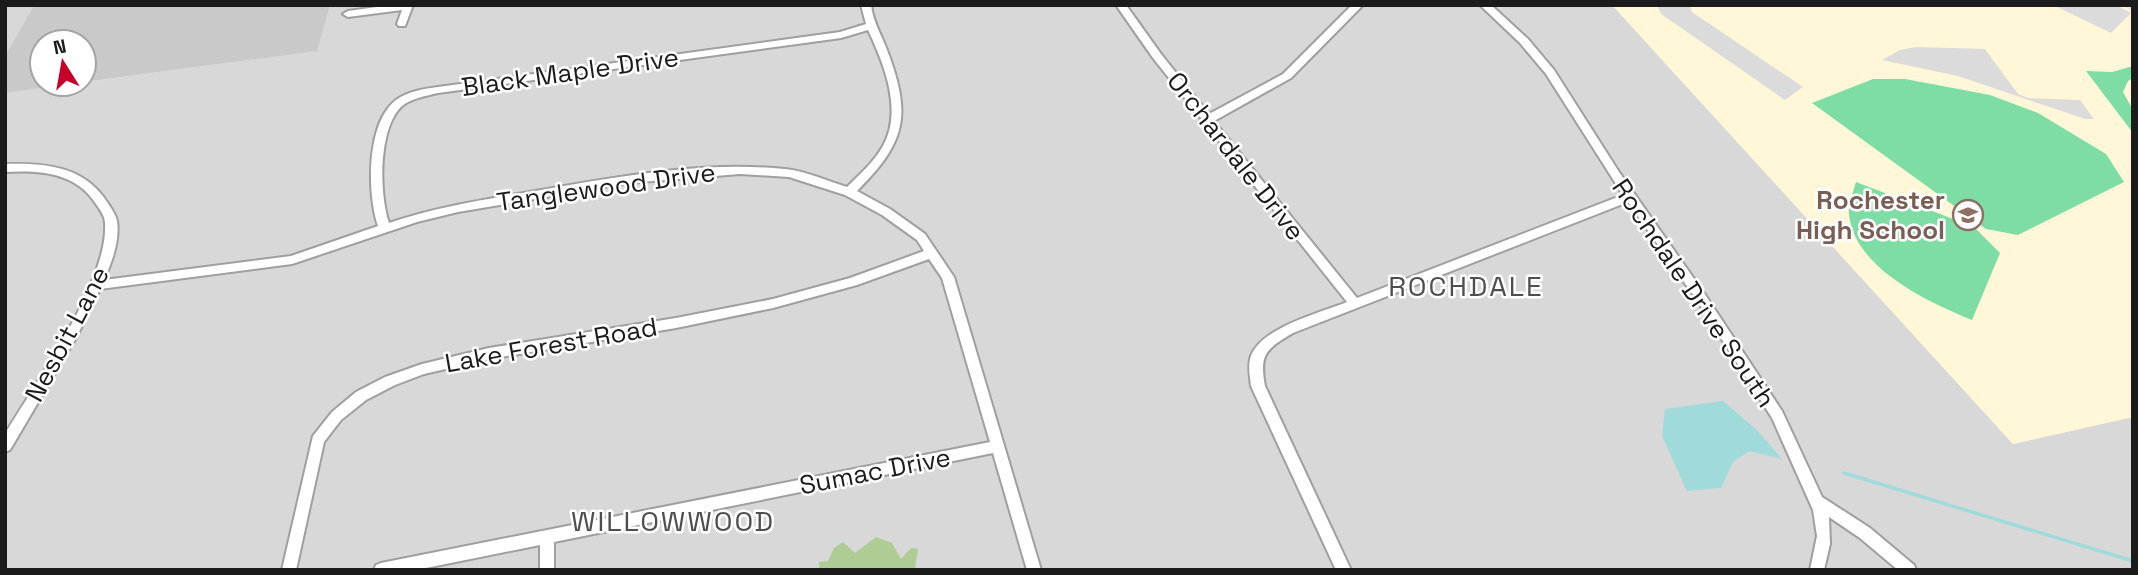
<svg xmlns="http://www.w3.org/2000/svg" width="2138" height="575" viewBox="0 0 2138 575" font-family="'Space Grotesk',sans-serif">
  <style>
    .residential { fill: #d9d8d8 }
    .education { fill: #fff7d7 }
    .religious { fill: #c9c9c9 }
    .forest { fill: #b0cc95 }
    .pitch { fill: #7ddda4 }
    .parking { fill: #dbdbdb }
    .water { fill: #a0dadb }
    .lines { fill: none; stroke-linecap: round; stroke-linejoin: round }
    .stream { stroke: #a0dadb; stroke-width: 3.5 }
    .minor-casing { stroke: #9f9f9f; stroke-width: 4 }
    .minor { fill: #fff; fill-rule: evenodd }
    .labels { text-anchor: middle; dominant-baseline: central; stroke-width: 5; stroke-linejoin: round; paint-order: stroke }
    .street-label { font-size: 26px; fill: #1b1b1b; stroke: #fff }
    .education-label { font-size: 26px; font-weight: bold; fill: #785e54; stroke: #fff; text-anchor: end }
    .neighbourhood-label { font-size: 28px; letter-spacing: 2px; fill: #4e4e4e; stroke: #fff }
  </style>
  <rect width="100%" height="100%" fill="#ede6e0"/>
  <path class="residential" d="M 5,5 L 34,5 L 5,56 Z
    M 330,5 L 1612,5 L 2013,444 L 2133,417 L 2133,570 L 5,570 L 5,93 L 316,51 Z"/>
  <path class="education" d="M 1612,5 L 2123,5 L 2133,13 L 2133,417 L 2013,444 Z"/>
  <path class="religious" d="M 34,5 L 330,5 L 317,51 L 84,82 L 84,42 L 42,42 L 42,84 L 71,84 L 5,93 L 5,56 Z"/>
  <path class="forest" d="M 876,537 L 892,543 L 901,559 L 911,548 L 918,549 L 915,568 L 819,570 L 819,562 L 828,561 L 834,548 L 843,542 L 855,553 Z"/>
  <path class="pitch" d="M 2133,66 L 2133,78 L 2128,81 L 2123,92 L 2133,110 L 2133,133 L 2086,71 L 2112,72 Z
    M 1873,79 L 1905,79 L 1990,95 L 2038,113 L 2106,154 L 2124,182 L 2018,235 L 1986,229 L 1812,103 Z
    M 1856,182 L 1974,227 L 2000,253 L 1972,320 C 1928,302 1854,268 1849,214 C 1848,205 1853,192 1856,182 Z"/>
  <path class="parking" d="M 1657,5 L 1690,5 L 1692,12 L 1803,87 L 1785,100 L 1661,14 Z
    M 2053,5 L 2116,5 L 2131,13 L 2111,33 Z
    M 1916,47 L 1985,49 L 2018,94 L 2028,98 L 2080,100 L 2094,119 L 2085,119 L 1958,76 L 1882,60 L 1900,50 Z"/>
  <path class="water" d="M 1723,401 L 1757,430 L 1782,459 L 1749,451 L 1733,462 L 1721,488 L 1687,491 L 1662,436 L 1665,409 Z"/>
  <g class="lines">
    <path class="stream" d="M 1844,473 L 2133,561"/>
    <g class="minor-casing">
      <path id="minor" d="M 391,5 L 413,5 L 405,26 L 399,26 L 397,24 L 402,10 L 348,17 L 343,14 L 348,11 Z
        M 861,5 L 871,5 C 873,22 881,34 887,50 C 912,116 906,142 857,191 L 890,209 L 925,234 L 954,277 L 1041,570 L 1027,570 L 993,453 L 554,542 L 554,570 L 540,570 L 540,545 L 416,570 L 374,570 L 376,565 L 381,563 L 990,442 L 942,278 L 929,259 L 857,285 L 773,308 L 676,328 L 489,359 L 424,374 L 395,385 L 366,400 L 341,420 L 324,442 L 296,570 L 282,570 L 313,436 L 332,412 L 356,392 L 385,377 L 422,364 L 489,348 L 676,318 L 773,299 L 850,278 L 924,251 L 917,240 L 882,215 L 845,195 L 789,177 L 740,174 L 628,183 L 458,212 L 417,222 L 292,264 L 100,289 L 76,338 L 10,450 L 5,452 L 5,434 C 35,384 109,280 105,223 C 105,216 100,210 96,204 C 76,172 39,170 5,172 L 5,164 C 45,163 84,166 107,202 C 111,208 116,215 117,221 C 120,240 112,262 104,280 L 291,256 L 378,226 C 367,194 366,123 396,100 C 408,91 424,89 438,87 L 840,32 L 866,24 ZM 868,30 C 884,64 903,110 883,146 C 874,162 860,174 847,187 C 827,181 806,171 785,169 C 704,161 621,176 541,190 C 489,199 438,206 389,223 C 379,194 378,128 402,106 C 412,98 426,96 438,93 L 841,38 Z
        M 1116,5 L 1126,5 L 1161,54 L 1209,114 L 1283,74 L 1352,5 L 1363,5 L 1291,78 L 1214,121 L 1357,298 L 1623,195 L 1546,74 L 1520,43 L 1480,5 L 1491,5 L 1528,39 L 1554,70 L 1619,172 L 1704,293 L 1782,411 L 1822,497 L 1870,528 L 1914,565 L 1916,570 L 1898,570 L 1860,538 L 1829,517 L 1830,544 L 1824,570 L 1810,570 L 1817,536 L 1813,510 L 1772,418 L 1696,299 L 1628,202 L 1293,333 C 1266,349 1259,354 1265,386 L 1351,570 L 1336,570 L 1251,386 C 1250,377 1248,368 1250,359 C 1258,328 1320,313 1347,302 L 1153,58 Z"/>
    </g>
    <use href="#minor" class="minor"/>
  </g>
  <defs>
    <g id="school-ring" transform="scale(1.575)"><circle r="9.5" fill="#fff" stroke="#8d6e63" stroke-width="1.5"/><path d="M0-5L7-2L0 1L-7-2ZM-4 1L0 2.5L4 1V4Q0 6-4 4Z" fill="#8d6e63"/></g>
  </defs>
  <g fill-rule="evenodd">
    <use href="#school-ring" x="1968" y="215"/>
  </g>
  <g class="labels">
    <g class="street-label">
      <text transform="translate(570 72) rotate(-8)">Black Maple Drive</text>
      <text transform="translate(1236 156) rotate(52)">Orchardale Drive</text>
      <text transform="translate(606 187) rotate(-8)">Tanglewood Drive</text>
      <text transform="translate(1694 293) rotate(56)">Rochdale Drive South</text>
      <text transform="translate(67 334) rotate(-62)">Nesbit Lane</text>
      <text transform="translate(551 345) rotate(-10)">Lake Forest Road</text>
      <text transform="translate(875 471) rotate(-11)">Sumac Drive</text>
    </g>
    <g class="education-label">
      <text x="1945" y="200">Rochester<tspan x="1945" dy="30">High School</tspan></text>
    </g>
    <g class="neighbourhood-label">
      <text x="1466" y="286">ROCHDALE</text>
      <text x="673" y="521">WILLOWWOOD</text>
    </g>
  </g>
  <rect width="2138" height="575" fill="none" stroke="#1b1b1b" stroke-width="14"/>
  <g transform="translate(63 63) rotate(349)"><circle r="33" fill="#ffffff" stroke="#a4a4a4" stroke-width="2"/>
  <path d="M0-5L12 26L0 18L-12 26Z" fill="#c50129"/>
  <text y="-10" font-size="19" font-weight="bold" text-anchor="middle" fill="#1b1b1b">N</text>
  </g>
</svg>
